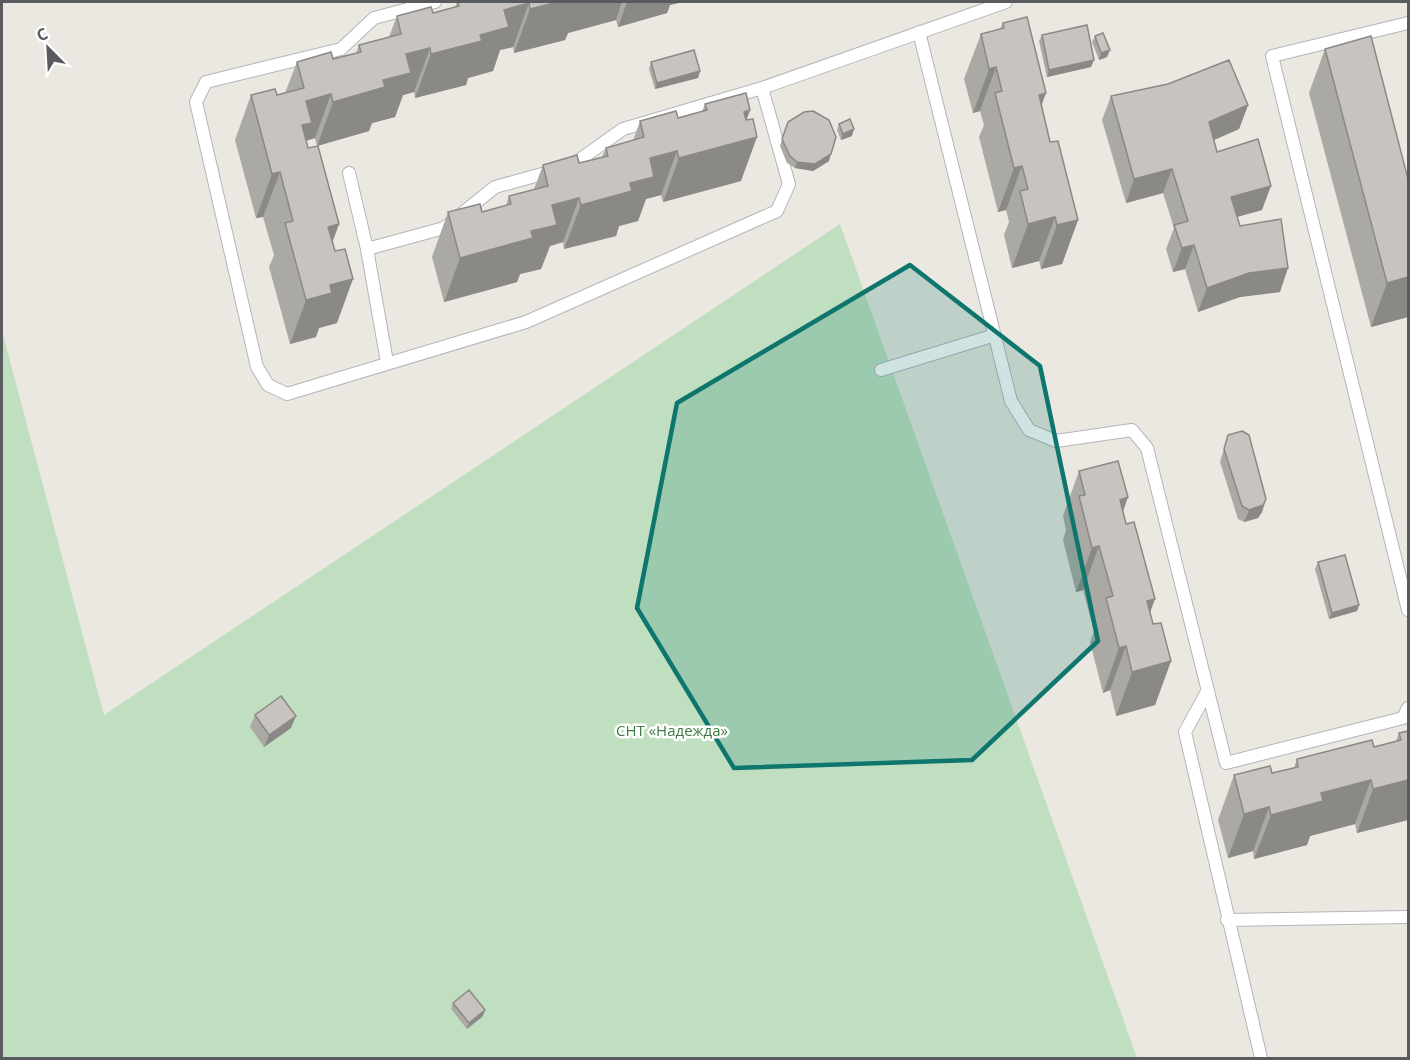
<svg xmlns="http://www.w3.org/2000/svg" width="1410" height="1060" viewBox="0 0 1410 1060" font-family="'Open Sans',sans-serif">
  <style>
    .green { fill: #bfdfc0 }
    .lines { fill: none; stroke-linecap: round; stroke-linejoin: round }
    .lane-casing { stroke: #b3b5b9; stroke-width: 14 }
    .lane { stroke: #fff; stroke-width: 12 }
    .wall { fill: #aba9a4 }
    .shaded-wall { fill: #8b8986 }
    .building { fill: #c7c4bf; stroke: #8b8986; stroke-width: 1.5 }
    .marked { fill: #0f766e; fill-opacity: 0.2; stroke: #0f766e; stroke-width: 4.5; stroke-linejoin: round }
    .labels { text-anchor: middle; dominant-baseline: central; stroke-width: 5; stroke-linejoin: round; paint-order: stroke }
    .park-label { font-size: 15px; fill: #3d7a41; stroke: #fff }
  </style>
  <rect width="100%" height="100%" fill="#eae8e0"/>
  <path class="green" d="M 840,224 L 1137,1058 L 2,1058 L 2,331 L 104,715 Z"/>
  <g class="lines">
    <g class="lane-casing">
      <path id="lane" d="M 435,2 L 374,18 L 341,49 L 206,82 L 196,102 L 257,367 L 268,385 L 287,394 L 526,322 L 777,211 L 789,184 L 762,88
        M 1408,23 L 1272,56 L 1408,610
        M 919,32 L 1011,401 L 1029,430 L 1056,441 L 1132,430 L 1147,448 L 1226,763 L 1403,718 L 1408,708
        M 349,173 L 367,249 L 387,362
        M 367,249 L 444,228 L 495,187 L 571,166 L 623,129 L 762,88 L 1006,2
        M 881,370 L 995,335
        M 1208,690 L 1185,732 L 1261,1058
        M 1227,920 L 1408,917"/>
    </g>
    <use href="#lane" class="lane"/>
  </g>
  <path class="wall" d="M 457,2 L 683,2 L 670,5 L 667,13 L 618,27 L 616,20 L 568,33 L 565,40 L 514,53 L 513,47 L 500,50 L 493,71 L 468,78 L 466,85 L 415,98 L 414,92 L 403,95 L 395,117 L 372,123 L 369,131 L 317,146 L 315,138 L 306,141 L 308,148 L 339,224 L 332,242 L 337,323 L 319,328 L 316,337 L 290,344 L 269,267 L 274,255 L 263,217 L 256,218 L 235,140 L 251,95 L 277,95 L 285,93 L 297,62 L 333,59 L 356,53 L 359,45 L 389,37 L 397,16 L 433,13 L 455,7 Z
    M 1003,23 L 1041,106 L 1050,142 L 1078,220 L 1062,264 L 1041,269 L 1039,261 L 1012,268 L 1004,235 L 1009,222 L 1006,210 L 998,212 L 979,137 L 984,125 L 980,111 L 973,113 L 964,79 L 981,34 L 1000,29 Z
    M 1042,35 L 1091,67 L 1047,77 L 1039,41 Z
    M 1095,36 L 1107,57 L 1099,60 L 1092,42 Z
    M 1325,49 L 1408,179 L 1408,317 L 1371,327 L 1309,93 Z
    M 651,62 L 700,71 L 698,78 L 655,89 L 649,69 Z
    M 1111,96 L 1248,105 L 1239,129 L 1214,140 L 1217,152 L 1262,210 L 1237,217 L 1240,226 L 1280,292 L 1240,297 L 1198,312 L 1185,269 L 1173,272 L 1166,249 L 1174,228 L 1163,193 L 1126,203 L 1102,120 Z
    M 705,104 L 747,120 L 741,181 L 663,202 L 661,195 L 646,199 L 638,221 L 619,226 L 616,236 L 564,249 L 563,242 L 550,246 L 541,269 L 520,274 L 517,282 L 444,302 L 432,257 L 448,212 L 482,212 L 506,205 L 509,196 L 534,189 L 543,165 L 579,163 L 602,157 L 606,148 L 633,141 L 640,121 L 678,118 L 702,112 Z
    M 788,122 L 829,161 L 813,171 L 795,168 L 787,163 L 780,146 Z
    M 839,124 L 852,136 L 841,140 L 837,130 Z
    M 1228,435 L 1266,499 L 1262,512 L 1258,518 L 1244,522 L 1238,519 L 1220,462 Z
    M 1079,471 L 1128,497 L 1123,511 L 1153,624 L 1171,661 L 1155,705 L 1116,716 L 1110,690 L 1103,693 L 1090,642 L 1094,631 L 1083,590 L 1076,592 L 1063,540 L 1066,530 L 1063,516 Z
    M 1318,562 L 1359,605 L 1357,611 L 1329,619 L 1315,569 Z
    M 255,715 L 291,728 L 264,747 L 250,727 Z
    M 1408,731 L 1408,820 L 1357,833 L 1355,824 L 1310,836 L 1307,845 L 1254,859 L 1253,851 L 1228,858 L 1218,820 L 1234,775 L 1272,773 L 1294,768 L 1297,759 L 1374,747 L 1396,741 L 1399,733 Z
    M 453,1003 L 483,1016 L 467,1029 L 451,1009 Z"/>
  <path class="shaded-wall" d="M 558,2 L 622,2 L 616,20 L 568,33 L 565,40 L 514,53 L 530,9 Z
    M 627,2 L 683,2 L 670,5 L 667,13 L 618,27 Z
    M 529,3 L 513,47 L 500,50 L 493,71 L 468,78 L 466,85 L 415,98 L 431,54 L 480,35 L 504,10 Z
    M 430,48 L 414,92 L 403,95 L 395,117 L 372,123 L 369,131 L 317,146 L 333,102 L 383,80 L 406,54 Z
    M 1110,50 L 1107,57 L 1099,60 L 1101,53 Z
    M 1094,60 L 1091,67 L 1047,77 L 1049,70 Z
    M 996,67 L 980,111 L 973,113 L 989,69 Z
    M 700,71 L 698,78 L 655,89 L 657,83 Z
    M 1046,93 L 1030,137 L 1039,95 Z
    M 331,94 L 315,138 L 305,141 L 296,167 L 306,101 Z
    M 1248,105 L 1239,129 L 1200,146 L 1209,122 Z
    M 750,110 L 739,142 L 757,137 L 741,181 L 663,202 L 679,158 L 744,112 Z
    M 854,129 L 852,136 L 841,140 L 843,134 Z
    M 677,151 L 661,195 L 646,199 L 638,221 L 619,226 L 616,236 L 564,249 L 581,205 L 630,183 L 650,158 Z
    M 831,154 L 829,161 L 813,171 L 795,168 L 797,162 Z
    M 1022,166 L 1006,210 L 998,212 L 1014,168 Z
    M 1172,169 L 1163,193 L 1126,203 L 1134,179 Z
    M 280,172 L 263,217 L 256,218 L 272,174 Z
    M 1271,186 L 1262,210 L 1222,221 L 1231,197 Z
    M 579,198 L 563,242 L 550,246 L 541,269 L 520,274 L 517,282 L 444,302 L 460,258 L 531,231 L 552,205 Z
    M 1055,217 L 1039,261 L 1012,268 L 1028,224 Z
    M 1078,220 L 1062,264 L 1041,269 L 1057,225 Z
    M 339,224 L 323,268 L 328,227 Z
    M 1194,245 L 1185,269 L 1173,272 L 1182,248 Z
    M 1288,268 L 1280,292 L 1240,297 L 1198,312 L 1207,288 L 1249,273 Z
    M 1408,277 L 1408,317 L 1371,327 L 1387,283 Z
    M 353,279 L 337,323 L 319,328 L 316,337 L 290,344 L 306,300 L 330,285 Z
    M 1128,497 L 1112,542 L 1120,500 Z
    M 1266,499 L 1262,512 L 1258,518 L 1244,522 L 1249,510 Z
    M 1099,546 L 1083,590 L 1076,592 L 1092,548 Z
    M 1155,599 L 1139,643 L 1147,601 Z
    M 1359,605 L 1357,611 L 1329,619 L 1332,613 Z
    M 1126,646 L 1110,690 L 1103,693 L 1119,648 Z
    M 1171,661 L 1155,705 L 1116,716 L 1132,672 Z
    M 296,716 L 291,728 L 264,747 L 269,735 Z
    M 1371,780 L 1355,824 L 1310,836 L 1307,845 L 1254,859 L 1271,815 L 1321,793 Z
    M 1408,780 L 1408,820 L 1357,833 L 1373,789 Z
    M 1269,807 L 1253,851 L 1228,858 L 1244,814 Z
    M 485,1010 L 483,1016 L 467,1029 L 469,1023 Z"/>
  <path class="building" d="M 458,2 L 558,2 L 530,9 L 529,3 L 504,10 L 509,27 L 480,35 L 482,41 L 431,54 L 430,48 L 406,54 L 411,73 L 383,80 L 385,87 L 333,102 L 331,94 L 306,101 L 312,123 L 302,125 L 308,148 L 318,146 L 339,224 L 328,227 L 335,251 L 345,249 L 353,279 L 330,285 L 332,293 L 306,300 L 285,223 L 293,221 L 280,172 L 272,174 L 251,95 L 275,89 L 277,95 L 304,88 L 297,62 L 331,52 L 333,59 L 361,52 L 359,45 L 401,34 L 397,16 L 431,7 L 433,13 L 459,6 Z
    M 1027,17 L 1046,93 L 1039,95 L 1050,142 L 1058,141 L 1078,220 L 1057,225 L 1055,217 L 1028,224 L 1020,191 L 1028,189 L 1022,166 L 1014,168 L 995,93 L 1002,91 L 996,67 L 989,69 L 981,34 L 1004,28 L 1003,23 Z
    M 1087,25 L 1094,60 L 1049,70 L 1042,35 Z
    M 1103,33 L 1110,50 L 1101,53 L 1095,36 Z
    M 1371,36 L 1408,179 L 1408,277 L 1387,283 L 1325,49 Z
    M 694,50 L 700,71 L 657,83 L 651,62 Z
    M 1229,60 L 1248,105 L 1209,122 L 1217,152 L 1258,139 L 1271,186 L 1231,197 L 1240,226 L 1281,219 L 1288,268 L 1249,273 L 1207,288 L 1194,245 L 1182,248 L 1174,225 L 1188,221 L 1172,169 L 1134,179 L 1111,96 L 1168,84 Z
    M 746,93 L 750,110 L 744,112 L 746,120 L 753,119 L 757,137 L 679,158 L 677,151 L 650,158 L 654,177 L 630,183 L 632,191 L 581,205 L 579,198 L 552,205 L 557,225 L 531,231 L 533,238 L 460,258 L 448,212 L 480,204 L 482,212 L 511,204 L 509,196 L 548,186 L 543,165 L 577,155 L 579,163 L 608,156 L 606,148 L 644,137 L 640,121 L 676,111 L 678,118 L 707,110 L 705,104 Z
    M 813,111 L 829,120 L 836,137 L 831,154 L 815,164 L 797,162 L 790,156 L 782,139 L 788,122 L 804,112 Z
    M 850,119 L 854,129 L 843,134 L 839,124 Z
    M 1242,431 L 1249,435 L 1266,499 L 1263,505 L 1249,510 L 1242,506 L 1224,449 L 1228,435 Z
    M 1118,461 L 1128,497 L 1120,500 L 1126,524 L 1134,522 L 1155,599 L 1147,601 L 1153,624 L 1161,623 L 1171,661 L 1132,672 L 1126,646 L 1119,648 L 1106,598 L 1113,596 L 1099,546 L 1092,548 L 1079,496 L 1085,495 L 1079,471 Z
    M 1345,555 L 1359,605 L 1332,613 L 1318,562 Z
    M 281,696 L 296,716 L 269,735 L 255,715 Z
    M 1408,731 L 1408,780 L 1373,789 L 1371,780 L 1321,793 L 1323,801 L 1271,815 L 1269,807 L 1244,814 L 1234,775 L 1270,766 L 1272,773 L 1298,767 L 1297,759 L 1372,740 L 1374,747 L 1401,740 L 1399,733 Z
    M 469,990 L 485,1010 L 469,1023 L 453,1003 Z"/>
  <path class="marked" d="M 910,265 L 1040,366 L 1098,641 L 972,760 L 734,768 L 637,608 L 677,403 Z"/>
  <g class="labels">
    <g class="park-label">
      <text x="672" y="730">СНТ «Надежда»</text>
    </g>
  </g>
  <rect width="1410" height="1060" fill="none" stroke="#595b5f" stroke-width="6"/>
  <g transform="translate(48 48) rotate(336)" stroke="#ffffff" stroke-width="4.5" paint-order="stroke">
  <path d="M0-4.5L10 22L0 15L-10 22Z" fill="#595b5f"/>
  <text y="-9" font-size="16" font-weight="bold" text-anchor="middle" fill="#595b5f">С</text>
  </g>
</svg>
